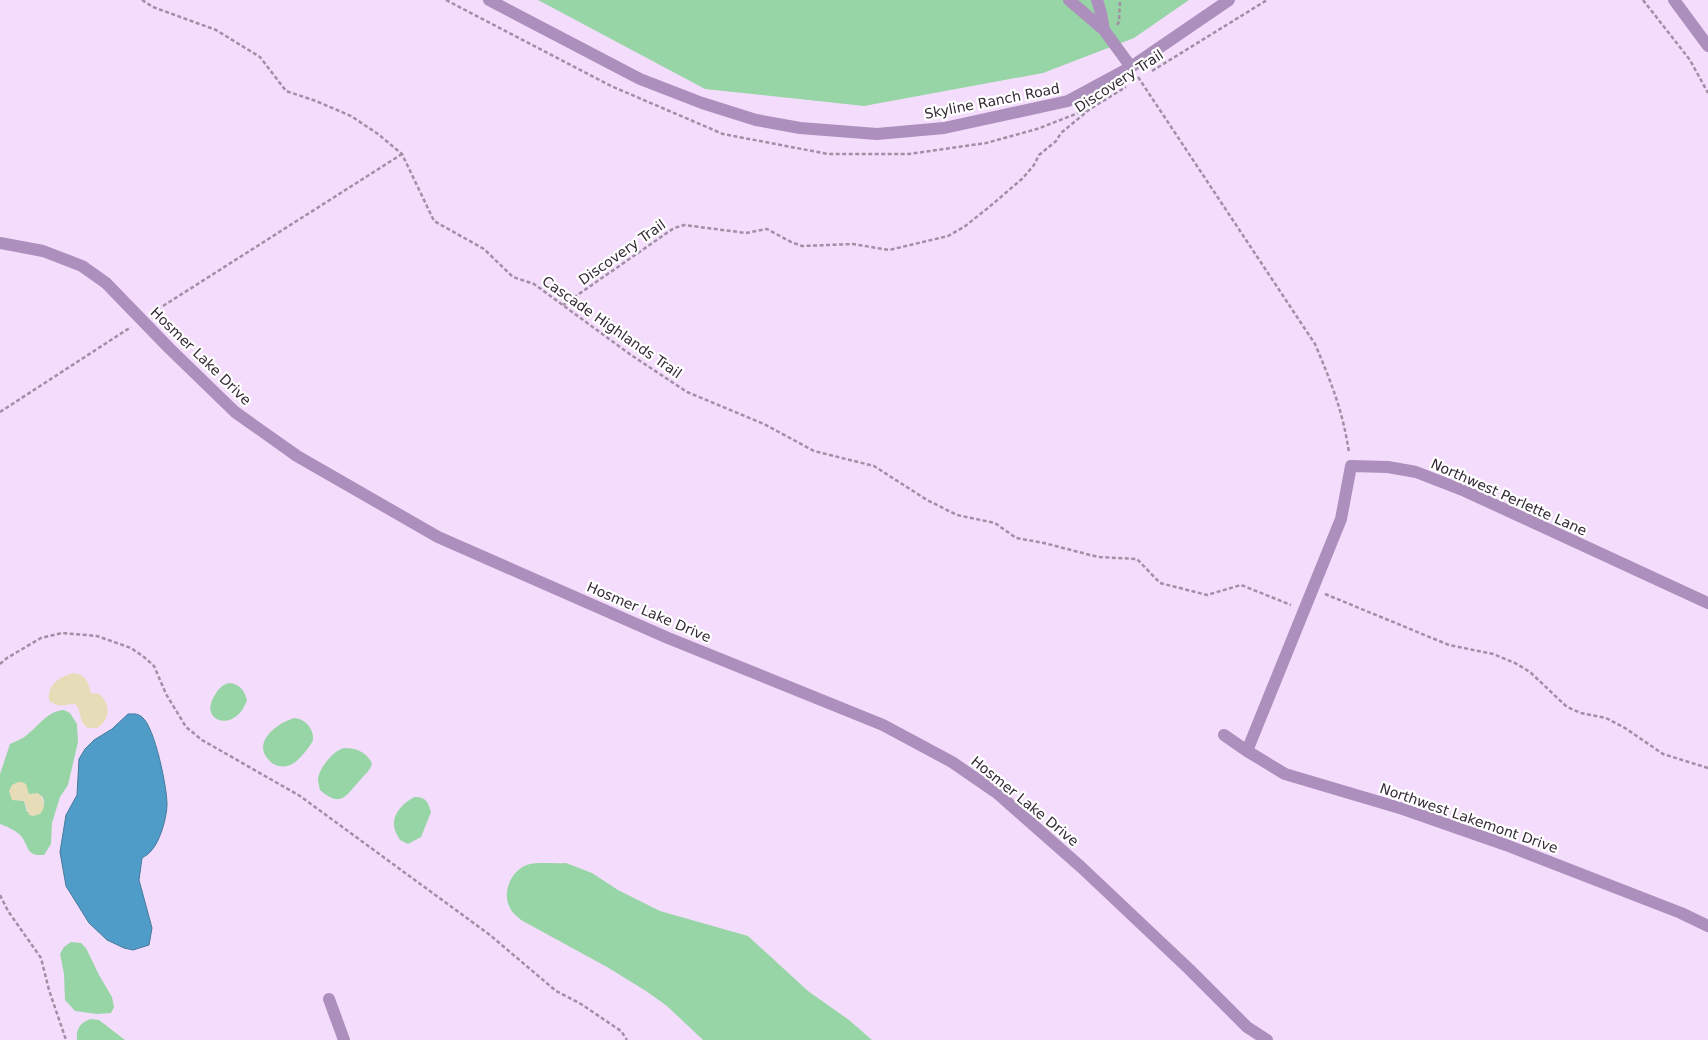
<svg xmlns="http://www.w3.org/2000/svg" width="1708" height="1040" viewBox="0 0 1708 1040" font-family="'DejaVu Sans',sans-serif">
  <style>
    .green { fill: #97d5a6; fill-rule: evenodd }
    .sand { fill: #e6ddb8 }
    .water { fill: #4f9cc9; stroke: #477a9d }
    .lines { fill: none; stroke-linecap: round; stroke-linejoin: round }
    .path { stroke: #a08fa5; stroke-width: 2.5; stroke-dasharray: 4 2.5; stroke-linecap: butt }
    .minor { stroke: #ac8fbc; stroke-width: 12 }
    .labels { text-anchor: middle; dominant-baseline: central; stroke-width: 4.5; stroke-linejoin: round; paint-order: stroke }
    .street-label { font-size: 14px; fill: #332a35; stroke: #fff }
  </style>
  <rect width="100%" height="100%" fill="#f4ddfc"/>
  <path class="green" d="M 538,0 L 1189,0 L 1134,38 L 1043,73 L 864,106 L 705,89 Z
    M 229,683 C 240,684 244,690 247,700 C 236,734 197,722 215,695 C 219,688 222,685 229,683 Z
    M 64,710 L 70,713 L 77,724 L 78,742 L 68,785 L 60,797 L 52,823 L 51,844 L 44,855 C 25,856 30,847 21,836 C 15,830 8,827 0,824 L 0,774 L 10,744 C 16,741 23,739 28,734 C 40,724 48,711 64,710 ZM 28,793 L 31,795 L 35,794 L 42,796 L 44,800 L 43,808 L 27,812 L 24,801 L 20,801 Z
    M 295,718 C 305,719 314,729 313,739 C 313,744 298,761 294,763 C 290,766 284,767 279,766 C 273,765 268,760 265,755 C 256,738 281,721 295,718 Z
    M 344,748 C 357,748 366,752 372,763 C 370,771 366,773 361,779 C 346,795 342,809 320,790 C 319,786 318,782 318,778 C 320,767 334,750 344,748 Z
    M 415,797 C 426,797 428,802 431,812 L 421,837 L 408,844 L 400,840 C 397,835 394,830 394,825 C 393,813 405,801 415,797 Z
    M 566,863 L 592,873 L 618,890 L 660,911 L 748,936 L 808,991 L 849,1020 L 872,1040 L 703,1040 L 667,1006 L 646,991 L 607,967 L 521,920 C 518,917 512,913 510,908 C 501,892 512,868 530,864 C 541,862 555,864 566,863 Z
    M 71,942 L 81,943 L 86,948 L 99,975 L 112,997 L 114,1007 L 111,1013 L 97,1014 L 75,1011 L 65,1000 L 64,974 L 60,954 L 64,947 Z
    M 91,1019 L 99,1020 L 125,1040 L 77,1040 C 76,1029 80,1022 91,1019 Z"/>
  <path class="sand" d="M 74,673 C 87,676 88,682 91,693 L 100,694 C 111,706 110,719 97,728 L 88,728 C 77,720 83,712 75,704 C 65,704 58,709 49,700 C 47,684 61,676 74,673 Z
    M 18,782 L 22,782 L 26,784 L 29,794 L 38,793 C 45,799 46,808 40,814 L 33,816 L 29,815 L 24,801 L 12,800 L 9,791 L 12,785 Z"/>
  <path class="water" d="M 128,714 C 133,714 137,713 142,717 C 155,727 167,788 167,804 C 167,817 160,842 151,851 C 149,854 145,856 142,858 L 139,880 L 152,928 L 149,945 L 133,950 L 124,948 L 107,940 L 89,923 L 66,886 L 60,852 L 66,815 L 77,795 L 79,759 L 85,749 L 94,740 L 112,729 Z"/>
  <g class="lines">
    <path class="path" d="M 142,0 L 153,7 L 216,30 L 260,57 L 286,91 L 316,101 L 351,116 L 378,134 L 402,154 L 434,221 L 484,249 L 513,277 L 534,284 L 631,355 L 687,392 L 764,424 L 814,451 L 874,466 L 927,500 L 957,515 L 995,523 L 1016,538 L 1044,543 L 1098,557 L 1137,559 L 1160,583 L 1207,595 L 1241,585 L 1291,605
      M 446,0 L 611,86 L 723,134 L 828,154 L 909,154 L 986,143 L 1037,129 L 1086,110
      M 1643,0 L 1690,60 L 1708,93
      M 1117,25 L 1119,22 L 1120,0
      M 1152,71 L 1267,0
      M 1138,77 L 1315,344 C 1331,382 1343,411 1349,453
      M 563,305 L 674,228 L 684,225 L 746,233 L 767,229 L 791,242 L 802,246 L 853,244 L 889,250 L 948,236 L 964,227 L 988,208 L 1023,178 L 1034,165 L 1039,155 L 1056,141 L 1061,133 L 1090,109 L 1126,87
      M 152,313 L 402,154
      M 0,412 L 131,327
      M 1325,594 L 1449,645 L 1493,654 L 1515,663 L 1530,672 L 1567,707 L 1581,713 L 1606,718 L 1625,728 L 1663,754 L 1708,768
      M 0,664 L 7,658 L 41,638 L 62,633 L 97,636 L 131,648 L 144,657 L 154,666 L 166,694 L 186,727 L 202,740 L 300,796 L 490,935 L 556,991 L 581,1004 L 621,1031 L 627,1040
      M 0,895 L 8,911 L 41,958 L 49,990 L 66,1040"/>
    <path class="minor" d="M 489,0 L 640,79 L 702,103 L 756,120 L 800,128 L 877,134 L 944,128 L 1068,101 L 1131,67 L 1229,0
      M 1069,0 L 1104,30 L 1131,67
      M 1097,0 L 1101,13 L 1104,30
      M 1674,0 L 1708,46
      M 0,243 L 43,251 L 82,266 L 106,283 L 169,348 L 235,412 L 297,456 L 438,537 L 668,638 L 883,725 L 952,762 L 997,793 L 1081,867 L 1189,969 L 1247,1027 L 1267,1040
      M 1224,735 L 1247,751 L 1285,774 L 1403,809 L 1506,845 L 1681,913 L 1708,926
      M 1247,751 L 1341,519 L 1351,466 L 1388,467 L 1416,472 L 1465,491 L 1708,603
      M 329,999 L 344,1040"/>
  </g>
  <g class="labels">
    <g class="street-label">
      <text transform="translate(1119 81) rotate(-33)">Discovery Trail</text>
      <text transform="translate(992 101) rotate(-11)">Skyline Ranch Road</text>
      <text transform="translate(622 252) rotate(-35)">Discovery Trail</text>
      <text transform="translate(612 327) rotate(35)">Cascade Highlands Trail</text>
      <text transform="translate(201 356) rotate(44)">Hosmer Lake Drive</text>
      <text transform="translate(1509 497) rotate(24)">Northwest Perlette Lane</text>
      <text transform="translate(649 612) rotate(23)">Hosmer Lake Drive</text>
      <text transform="translate(1025 801) rotate(39)">Hosmer Lake Drive</text>
      <text transform="translate(1469 818) rotate(19)">Northwest Lakemont Drive</text>
    </g>
  </g>
</svg>
